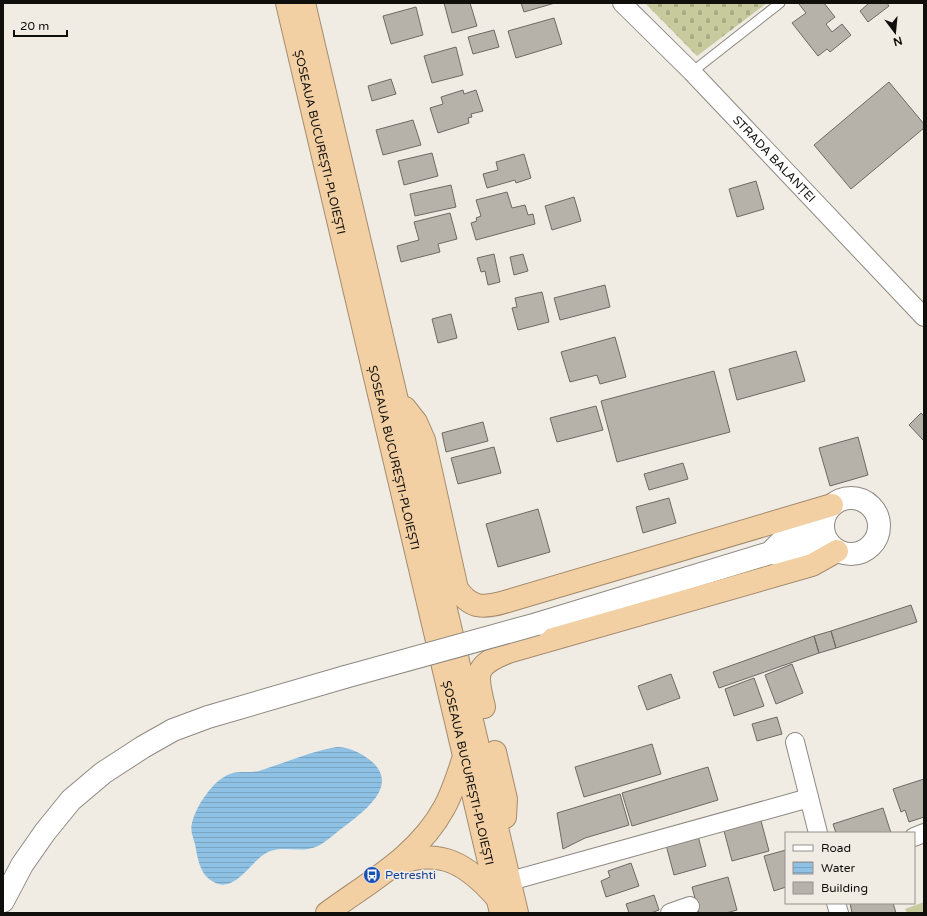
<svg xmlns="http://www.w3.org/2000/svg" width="927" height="916" viewBox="0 0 927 916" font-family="'Varela Round',sans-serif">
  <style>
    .cemetery { fill: url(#cemetery-stones) }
    .park { fill: #c7ca9c }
    .water { fill: url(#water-rules) }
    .building { fill: #b6b2aa; stroke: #6e6a63 }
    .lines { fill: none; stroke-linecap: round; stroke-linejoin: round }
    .lane-casing { stroke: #8e8982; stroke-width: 11 }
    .street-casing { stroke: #8e8982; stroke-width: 20 }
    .secondary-casing { stroke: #8e8982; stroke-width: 24 }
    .highway-casing { stroke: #a48c6e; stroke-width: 24 }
    .lane { stroke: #fff; stroke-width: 9 }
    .street { stroke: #fff; stroke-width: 18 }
    .secondary { stroke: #fff; stroke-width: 22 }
    .highway { stroke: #f3d0a3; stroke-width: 22 }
    .secondary-bridge-casing { stroke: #8e8982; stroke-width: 24; stroke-linecap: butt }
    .secondary-bridge { stroke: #fff; stroke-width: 22 }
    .labels { text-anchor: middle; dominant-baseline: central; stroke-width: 3.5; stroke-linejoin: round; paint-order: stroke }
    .street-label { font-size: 12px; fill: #100f0c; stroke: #f0ebe3 }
    .transit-label { font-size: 12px; fill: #164399; stroke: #f0ebe3; text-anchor: start }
  </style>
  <defs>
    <pattern id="cemetery-stones" width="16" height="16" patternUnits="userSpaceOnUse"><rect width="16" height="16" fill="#c7ca9c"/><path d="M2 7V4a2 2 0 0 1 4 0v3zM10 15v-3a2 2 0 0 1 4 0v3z" fill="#aaac85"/></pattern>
    <pattern id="water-rules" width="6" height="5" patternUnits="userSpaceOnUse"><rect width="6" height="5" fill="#8fc1e4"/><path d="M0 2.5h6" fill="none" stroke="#7aa5c2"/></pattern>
  </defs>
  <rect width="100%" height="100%" fill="#f0ebe3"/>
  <path class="cemetery" d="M 645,3 L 767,3 L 697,56 Z"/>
  <path class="park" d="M 924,902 L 924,913 L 907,913 L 905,909 Z"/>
  <path class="water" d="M 337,747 C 349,747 361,753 370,760 C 401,785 364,811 345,826 C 336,832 328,841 318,846 C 302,854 285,845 268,852 C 250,860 234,899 209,879 C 199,871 197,855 195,844 C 193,837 190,830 192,823 C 196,806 213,780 230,774 C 240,770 252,774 262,770 C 287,762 312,751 337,747 Z"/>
  <path class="building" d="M 444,3 L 470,3 L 477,26 L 452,33 Z
    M 521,3 L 555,3 L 524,12 Z
    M 800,3 L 824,3 L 835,17 L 826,24 L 832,32 L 842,24 L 851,35 L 830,52 L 827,49 L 818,56 L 792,23 L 806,13 L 799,4 Z
    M 869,3 L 887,3 L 889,6 L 868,22 L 860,11 Z
    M 416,7 L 423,35 L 391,44 L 383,16 Z
    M 554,18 L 562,44 L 516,58 L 508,31 Z
    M 494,30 L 499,47 L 473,54 L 468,37 Z
    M 456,47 L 463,75 L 432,83 L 424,56 Z
    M 391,79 L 396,94 L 372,101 L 368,86 Z
    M 889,82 L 924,124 L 924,128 L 851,189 L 814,145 Z
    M 463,90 L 464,94 L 476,90 L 483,111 L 471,114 L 472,117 L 468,118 L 469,123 L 438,133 L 430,108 L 443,104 L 441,97 Z
    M 413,120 L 421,145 L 383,155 L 376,130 Z
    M 432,153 L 438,176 L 404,185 L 398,161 Z
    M 524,154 L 531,178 L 516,183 L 515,180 L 487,188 L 483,174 L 498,170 L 496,162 Z
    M 756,181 L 764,209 L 737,217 L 729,189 Z
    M 451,185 L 456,207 L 415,216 L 410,194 Z
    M 507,192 L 512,208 L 525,205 L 528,215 L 533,214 L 535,224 L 476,240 L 471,223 L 477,221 L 476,218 L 481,216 L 476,200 Z
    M 574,197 L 581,221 L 552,230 L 545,206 Z
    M 450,213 L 457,239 L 438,244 L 440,252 L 401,262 L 397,246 L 419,240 L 414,222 Z
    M 494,254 L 500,282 L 488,285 L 485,271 L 481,272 L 477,258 Z
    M 523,254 L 528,271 L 514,275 L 510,257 Z
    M 605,285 L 610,307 L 560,320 L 554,298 Z
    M 542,292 L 549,322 L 518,330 L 512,308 L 517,307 L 515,298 Z
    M 451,314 L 457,338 L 438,343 L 432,319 Z
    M 615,337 L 626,377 L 600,384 L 597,375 L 570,382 L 561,352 Z
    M 796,351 L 805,381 L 737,400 L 729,369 Z
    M 714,371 L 730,432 L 617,462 L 601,401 Z
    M 596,406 L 603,430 L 557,442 L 550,418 Z
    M 921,413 L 924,416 L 924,441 L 909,425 Z
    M 483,422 L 488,441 L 446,452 L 442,433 Z
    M 858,437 L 868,475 L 830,486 L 819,448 Z
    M 494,447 L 501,473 L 458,484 L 451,458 Z
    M 683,463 L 688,479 L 649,490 L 644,474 Z
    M 669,498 L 676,523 L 643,533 L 636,507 Z
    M 538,509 L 550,552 L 498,567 L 486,524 Z
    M 911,605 L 917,622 L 836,648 L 831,631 Z
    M 831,631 L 836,648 L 819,653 L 814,636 Z
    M 814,636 L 819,653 L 719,688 L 713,672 Z
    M 792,664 L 803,693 L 776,704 L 765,675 Z
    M 671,674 L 680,698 L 647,710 L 638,686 Z
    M 754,678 L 764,706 L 734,716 L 725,689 Z
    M 777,717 L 782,734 L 757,741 L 752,724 Z
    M 652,744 L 661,774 L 584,797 L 575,767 Z
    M 708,767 L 718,800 L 632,826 L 622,793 Z
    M 924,779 L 924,817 L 909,822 L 905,810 L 901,812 L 893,789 Z
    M 620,794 L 629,825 L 585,838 L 563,849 L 557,813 Z
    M 883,808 L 891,833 L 836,833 L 833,824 Z
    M 760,817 L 769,851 L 732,861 L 723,827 Z
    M 698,836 L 706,866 L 674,875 L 666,845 Z
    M 786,850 L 786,887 L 774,891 L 764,856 Z
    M 631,863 L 639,886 L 606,897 L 601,881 L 610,877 L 608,871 Z
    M 728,877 L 737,910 L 726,913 L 699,913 L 692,887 Z
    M 654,895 L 659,910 L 651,913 L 629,913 L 626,904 Z
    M 850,903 L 893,903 L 896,913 L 852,913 Z"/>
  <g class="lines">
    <g class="lane-casing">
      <path id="lane" d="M 692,72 L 780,3"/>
    </g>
    <g class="street-casing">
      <g id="street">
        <path id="s1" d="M 622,3 L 692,72 L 924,317"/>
        <path d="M 795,742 L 818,833"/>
        <path d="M 914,837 L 924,833"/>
        <path d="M 510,881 L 809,798"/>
        <path d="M 836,903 L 839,913"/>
        <path d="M 670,913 L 690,906"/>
      </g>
    </g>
    <g class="secondary-casing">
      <path id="secondary" d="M823 526a28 28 0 1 1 56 0a28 28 0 1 1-56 0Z
        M 770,553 L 782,541 L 823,520
        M 537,624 L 770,553 L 789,555 L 827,542
        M 3,901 L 22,865 L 45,832 L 71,800 L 103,773 L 143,747 L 173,730 L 208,717 L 345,677"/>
    </g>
    <g class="highway-casing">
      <g id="highway">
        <path id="s2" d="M 287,3 L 501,913"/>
        <path d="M 304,3 L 517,913"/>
        <path d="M 405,408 L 416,422 L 424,440 L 457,589 C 472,610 484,608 508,601 L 832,505"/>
        <path d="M 484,707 C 476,674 473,666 508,652 L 812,565 L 837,551"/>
        <path d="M 495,752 L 506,799 L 505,817"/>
        <path d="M 397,864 C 441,847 468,865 497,898"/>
        <path d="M 327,913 C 369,882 418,856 444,808 C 453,792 458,774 464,757"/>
      </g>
    </g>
    <use href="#lane" class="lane"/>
    <use href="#street" class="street"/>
    <use href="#secondary" class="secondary"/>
    <use href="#highway" class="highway"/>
    <g class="secondary-bridge-casing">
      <path id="secondary-bridge" d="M 345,677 L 537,624"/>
    </g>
    <use href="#secondary-bridge" class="secondary-bridge"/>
  </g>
  <defs>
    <g id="bus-disc" transform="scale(0.9)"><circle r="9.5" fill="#1a4fb4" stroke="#f0ebe3"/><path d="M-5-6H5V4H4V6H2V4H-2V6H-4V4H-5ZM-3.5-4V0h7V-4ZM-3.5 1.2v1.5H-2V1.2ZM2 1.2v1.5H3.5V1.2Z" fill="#fff"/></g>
  </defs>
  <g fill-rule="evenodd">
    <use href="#bus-disc" x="372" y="875"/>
  </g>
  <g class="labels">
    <g class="street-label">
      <text stroke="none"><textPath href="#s2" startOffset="143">ȘOSEAUA BUCUREȘTI-PLOIEȘTI</textPath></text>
      <text stroke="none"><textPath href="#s1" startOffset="218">STRADA BALANȚEI</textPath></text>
      <text stroke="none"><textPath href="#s2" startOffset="467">ȘOSEAUA BUCUREȘTI-PLOIEȘTI</textPath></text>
      <text stroke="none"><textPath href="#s2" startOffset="791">ȘOSEAUA BUCUREȘTI-PLOIEȘTI</textPath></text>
    </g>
    <g class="transit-label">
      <text x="385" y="875">Petreshti</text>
    </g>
  </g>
  <rect width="927" height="916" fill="none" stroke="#100f0c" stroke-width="8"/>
  <rect x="785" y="832" width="130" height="72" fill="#f0ebe3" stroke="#96938d"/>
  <rect x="793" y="845" width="20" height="6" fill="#ffffff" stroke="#96938d"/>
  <text x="821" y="852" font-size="12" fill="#100f0c">Road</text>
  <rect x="793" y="862" width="20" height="12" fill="url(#water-rules)" stroke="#96938d"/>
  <text x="821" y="872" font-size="12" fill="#100f0c">Water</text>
  <rect x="793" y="882" width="20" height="12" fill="#b6b2aa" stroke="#96938d"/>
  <text x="821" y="892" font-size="12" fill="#100f0c">Building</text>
  <g transform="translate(895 32) rotate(164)" stroke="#f0ebe3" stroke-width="3" paint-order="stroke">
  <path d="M0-3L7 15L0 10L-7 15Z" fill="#100f0c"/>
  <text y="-6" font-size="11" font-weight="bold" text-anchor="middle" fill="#100f0c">N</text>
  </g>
  <path d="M14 30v6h53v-6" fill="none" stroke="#100f0c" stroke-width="2"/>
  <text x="20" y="30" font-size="12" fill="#100f0c" stroke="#f0ebe3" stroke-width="3" paint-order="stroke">20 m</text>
</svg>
